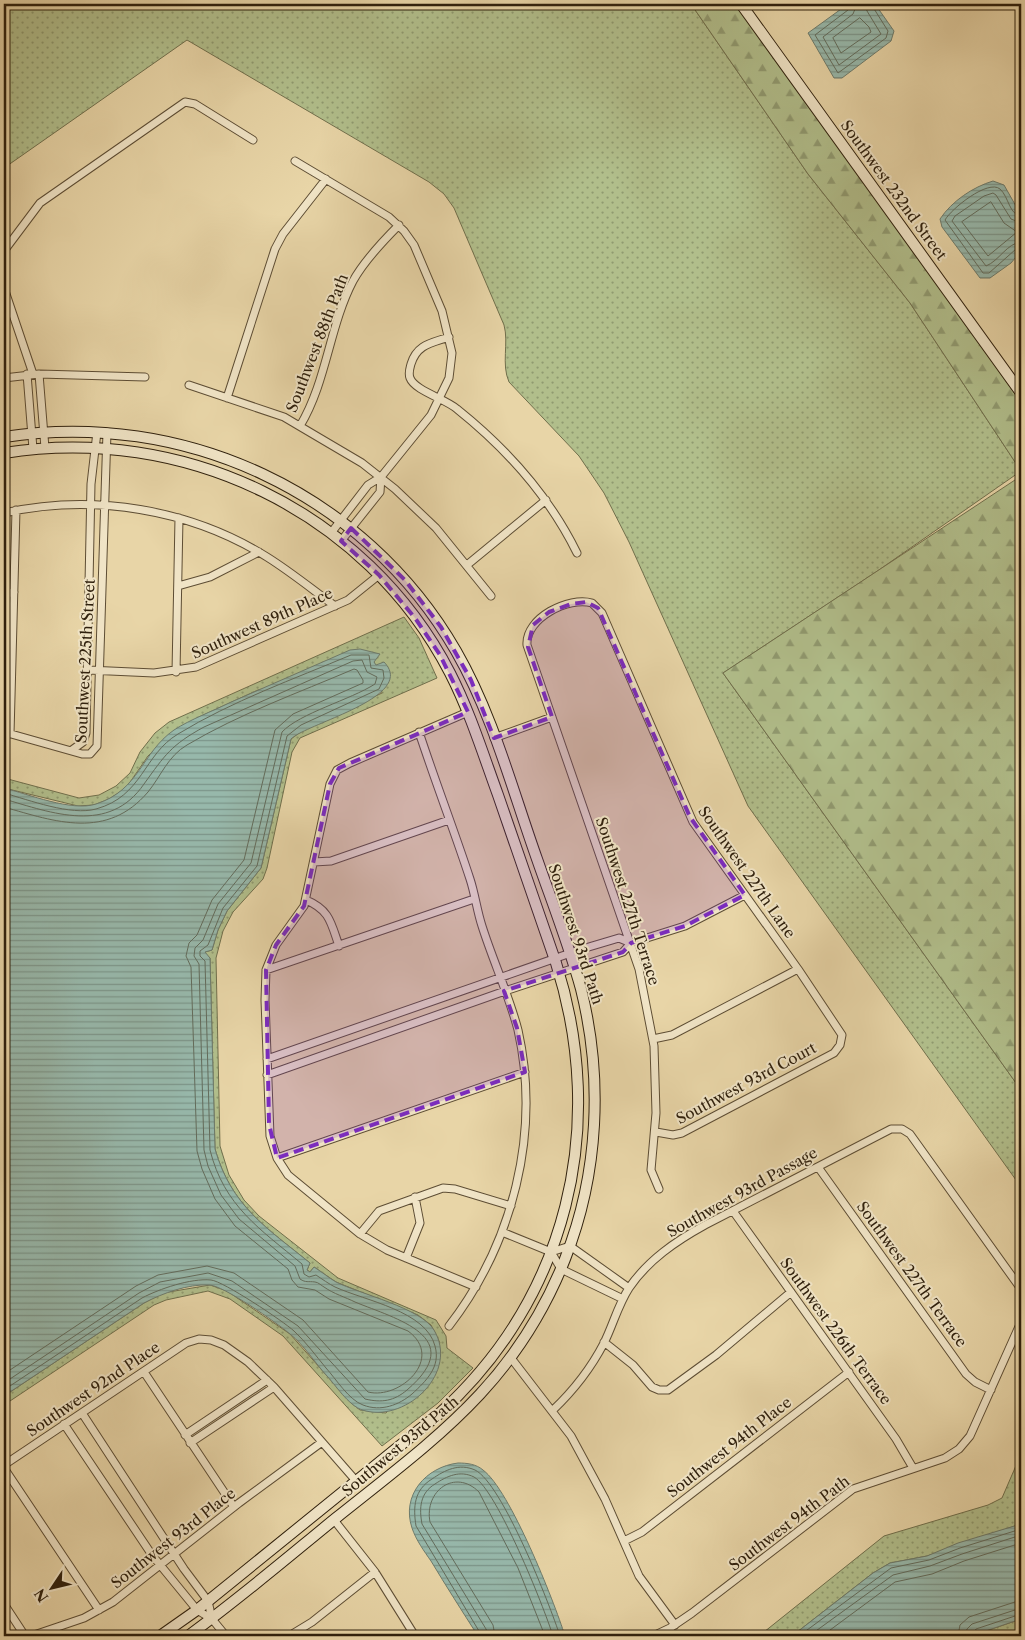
<svg xmlns="http://www.w3.org/2000/svg" width="1025" height="1640" viewBox="0 0 1025 1640" font-family="'Libre Caslon Text',serif">
  <style>
    .grass { fill: url(#grass-dots); stroke: #706f4c }
    .forest { fill: url(#forest-firs); stroke: #706f4c }
    .water { fill: url(#water-rules); stroke: #6d7b6c }
    .lines { fill: none; stroke-linecap: round; stroke-linejoin: round }
    .shore { stroke: #636c5c; stroke-width: 1 }
    .street-casing { stroke: #5d4d34; stroke-width: 9 }
    .secondary-casing { stroke: #2f200d; stroke-width: 12 }
    .street { stroke: #f0e4c6; stroke-width: 7 }
    .secondary { stroke: #f0e4c6; stroke-width: 10 }
    .marked { fill: #7b2cbf; fill-opacity: 0.2; stroke: #7b2cbf; stroke-width: 4; stroke-dasharray: 10 6; stroke-linejoin: round }
    .labels { text-anchor: middle; dominant-baseline: central; stroke-width: 4; stroke-linejoin: round; paint-order: stroke }
    .street-label { font-size: 15px; fill: #2f200d; stroke: #f0e4c6 }
  </style>
  <defs>
    <pattern id="grass-dots" width="8" height="8" patternUnits="userSpaceOnUse" patternTransform="scale(1.25)"><rect width="8" height="8" fill="#b1be8b"/><path d="M2 2h.1M6 6h.1" fill="none" stroke="#909a70" stroke-width="1.8" stroke-linecap="round"/></pattern>
    <pattern id="forest-firs" width="22" height="20" patternUnits="userSpaceOnUse" patternTransform="scale(1.25)"><rect width="22" height="20" fill="#b1be8b"/><path d="M5 1l3.5 6h-7zM16 11l3.5 6h-7z" fill="#909a70"/></pattern>
    <pattern id="water-rules" width="6" height="5" patternUnits="userSpaceOnUse" patternTransform="scale(1.25)"><rect width="6" height="5" fill="#97b8ab"/><path d="M0 2.5h6" fill="none" stroke="#7c958a"/></pattern>
  </defs>
  <rect width="100%" height="100%" fill="#e8d5a7"/>
  <filter id="stains"><feTurbulence type="fractalNoise" baseFrequency=".004" numOctaves="4"/><feColorMatrix values="0 0 0 0 .2 0 0 0 0 .09 0 0 0 0 .02 0 0 0 .5 -.17"/></filter>
  <radialGradient id="worn" r=".72"><stop offset=".6" stop-color="#630" stop-opacity="0"/><stop offset="1" stop-color="#630" stop-opacity=".3"/></radialGradient>
  <path class="grass" d="M 4,4 L 691,4 L 808,174 L 910,303 L 1021,471 L 876,572 L 723,673 L 1021,1090 L 1021,1187 L 748,806 L 629,542 L 604,493 L 579,456 L 509,382 C 501,364 509,343 504,325 L 454,208 L 444,194 L 429,182 L 187,40 L 4,168 Z
    M 404,617 L 419,638 L 437,678 L 300,738 L 292,752 L 267,868 L 263,879 L 233,912 L 223,931 L 216,958 L 220,1146 L 229,1175 L 244,1200 L 259,1216 L 338,1278 L 436,1320 L 446,1336 L 447,1348 L 473,1368 L 438,1403 L 382,1446 L 283,1336 L 230,1299 L 208,1291 L 166,1300 L 154,1305 L 4,1405 L 4,1396 L 144,1303 L 163,1293 L 210,1285 L 227,1291 L 290,1334 L 351,1403 L 360,1410 L 386,1413 L 440,1343 L 431,1325 L 418,1315 L 336,1282 L 314,1267 L 310,1272 L 307,1270 L 310,1263 C 267,1228 231,1206 215,1149 L 210,958 L 205,954 L 205,952 L 212,950 L 218,930 L 227,911 L 261,868 L 291,739 L 303,730 L 382,693 L 374,662 L 258,690 L 199,717 L 174,731 L 148,756 L 126,788 L 109,799 L 94,805 L 78,806 L 4,788 L 4,778 L 79,798 L 99,795 L 116,786 L 130,773 L 140,752 L 155,733 L 169,722 Z
    M 1021,1454 L 1021,1524 L 927,1556 L 890,1563 L 873,1573 L 792,1636 L 759,1636 L 884,1536 L 988,1505 L 1002,1498 Z
    M 1021,1619 L 1021,1636 L 971,1636 Z"/>
  <path class="forest" d="M 691,4 L 736,4 L 1021,402 L 1021,471 L 910,303 L 808,174 Z
    M 1021,476 L 1021,1090 L 723,673 Z"/>
  <path class="water" d="M 848,4 L 875,4 L 894,31 L 891,41 L 842,78 L 834,78 L 808,33 Z
    M 993,181 L 1004,185 L 1021,215 L 1021,251 L 1011,263 L 990,278 L 980,278 L 942,227 L 940,219 C 952,201 973,187 993,181 Z
    M 360,649 L 380,654 L 374,662 L 376,665 L 384,662 C 418,697 307,723 291,739 L 261,868 L 227,911 L 218,930 L 212,950 L 205,952 L 210,958 L 215,1149 C 231,1206 267,1228 310,1263 L 307,1270 L 310,1272 L 314,1267 C 322,1272 329,1278 336,1282 C 360,1294 421,1308 434,1330 C 459,1372 408,1421 366,1411 C 350,1408 338,1388 327,1376 C 315,1363 304,1345 290,1334 C 277,1323 223,1285 209,1285 C 188,1284 163,1293 144,1303 L 4,1396 L 4,788 C 28,794 72,812 96,804 C 140,790 141,753 174,730 C 191,719 211,712 229,703 C 269,685 310,668 350,650 Z
    M 458,1463 C 467,1463 476,1464 483,1470 C 510,1490 554,1601 565,1636 L 478,1636 C 462,1611 446,1586 431,1561 C 424,1551 416,1540 412,1528 C 401,1495 426,1467 458,1463 Z
    M 1021,1524 L 1021,1619 L 971,1636 L 792,1636 L 873,1573 L 890,1563 L 927,1556 L 958,1543 Z"/>
  <g class="lines">
    <path class="shore" d="M 851,4 L 848,10 L 815,35 L 838,73 L 886,38 L 888,31 L 871,4
      M 857,4 L 853,14 L 823,37 L 839,65 L 881,34 L 867,11 L 865,4
      M 860,18 L 869,27 L 871,32 L 841,53 L 833,38 Z
      M 991,202 L 1004,223 L 1017,232 L 988,256 L 962,222 Z
      M 1021,216 C 1009,215 1009,197 1000,189 C 988,179 951,209 945,220 L 983,273 L 989,273 L 1016,249 L 1021,248
      M 1021,223 L 1011,219 L 996,195 L 993,193 L 984,196 L 955,216 L 952,221 L 986,266 C 999,261 1007,243 1021,242
      M 4,793 C 29,800 71,816 96,809 C 143,796 143,755 178,734 C 232,701 294,679 351,655 L 369,655 L 371,668 L 383,670 L 384,678 L 379,689 L 301,725 L 287,736 L 257,866 L 223,908 L 208,945 L 200,951 L 200,956 L 205,961 L 210,1150 C 224,1206 260,1229 302,1264 L 304,1274 L 309,1277 L 316,1275 C 322,1279 329,1284 335,1287 C 366,1301 426,1311 435,1346 C 441,1367 426,1381 412,1394 C 399,1405 381,1412 363,1405 C 349,1400 336,1379 326,1368 C 316,1356 306,1342 294,1331 C 283,1321 223,1281 211,1280 C 191,1278 159,1289 142,1298 L 4,1390
      M 4,799 C 52,813 109,835 144,784 C 165,755 171,745 204,727 L 353,661 L 362,660 L 367,672 L 377,677 L 375,684 C 350,700 300,713 282,732 L 251,863 L 218,904 L 203,940 L 195,948 L 194,956 L 199,964 L 204,1150 L 208,1166 L 221,1195 L 239,1219 L 295,1266 L 300,1279 C 306,1283 308,1281 315,1282 C 318,1282 322,1286 324,1287 C 334,1294 345,1297 355,1302 C 396,1319 469,1337 407,1390 C 394,1401 382,1403 365,1399 L 298,1326 L 232,1281 L 208,1273 L 160,1282 L 139,1293 L 4,1383
      M 4,807 C 56,822 107,840 148,792 C 161,776 168,756 187,745 C 239,714 298,693 354,669 L 357,670 L 363,680 L 363,683 L 293,714 L 275,730 L 244,860 L 212,900 L 197,935 L 189,943 L 186,956 L 191,967 L 197,1151 L 202,1169 L 215,1199 L 235,1226 L 288,1269 L 292,1280 L 298,1287 L 315,1290 L 329,1299 L 408,1331 C 445,1358 400,1400 368,1392 L 303,1320 L 234,1273 L 207,1266 L 158,1275 L 136,1286 L 4,1374
      M 482,1636 L 416,1526 C 413,1507 414,1490 432,1479 C 445,1470 459,1463 475,1470 C 502,1483 550,1605 560,1636
      M 488,1636 L 486,1629 L 422,1524 C 419,1508 420,1493 435,1484 C 447,1476 460,1470 474,1477 C 497,1490 544,1607 553,1636
      M 495,1636 L 493,1625 L 430,1522 C 424,1491 455,1468 479,1492 L 518,1568 L 545,1636
      M 799,1636 L 891,1568 L 929,1560 L 960,1548 L 1021,1529
      M 809,1636 L 893,1575 L 930,1566 L 962,1554 L 1021,1535
      M 822,1636 L 895,1582 L 932,1574 L 964,1561 L 1021,1543
      M 958,1636 L 960,1625 L 969,1617 L 1021,1600
      M 965,1636 L 967,1629 L 972,1624 L 1021,1608
      M 972,1636 L 976,1629 L 1021,1614"/>
    <g class="street-casing">
      <path id="street" d="M 295,161 L 389,217 L 404,231 L 414,245 L 442,311 L 452,353 L 449,378 L 431,415 L 381,477 L 368,485 L 331,533
        M 4,251 L 40,203 L 185,102 L 195,104 L 253,140
        M 4,288 L 33,374
        M 449,337 C 432,343 417,344 411,364 C 410,368 408,373 410,378 C 415,391 446,399 457,409 C 507,449 549,496 577,553
        M 27,374 L 33,449
        M 39,374 L 45,448
        M 4,378 L 39,374 L 145,377
        M 189,385 L 284,417 L 362,463 L 395,489 L 436,528 L 491,596
        M 227,398 L 275,249 L 283,234 L 326,179
        M 300,426 C 327,381 329,327 353,281 C 364,261 383,241 399,225
        M 4,513 C 93,493 190,509 267,557 C 291,572 313,590 335,606
        M 341,541 L 380,492 L 381,477
        M 467,565 L 546,500
        M 178,586 L 210,577 L 259,552
        M 4,594 L 14,592
        M 88,670 L 154,673 L 196,667 L 348,600 L 379,575
        M 176,672 L 179,518
        M 468,712 L 350,763 L 337,770 L 330,784 L 304,906 L 276,945 L 266,970 L 265,1000 L 270,1136 L 277,1158 L 288,1175 L 360,1234 L 387,1250 L 476,1287
        M 4,732 L 82,754 L 90,754 L 97,746 L 107,432
        M 419,732 C 435,781 454,830 470,879 C 475,894 477,911 482,926 C 493,961 509,995 518,1030 C 541,1133 513,1243 449,1326
        M 10,734 L 16,510
        M 494,738 L 552,717
        M 72,750 L 83,742 L 86,733 L 91,484 L 97,432
        M 314,862 L 331,861 L 449,820
        M 306,900 C 330,910 331,923 339,946
        M 266,970 L 474,899
        M 653,1039 L 672,1035 L 798,969
        M 267,1059 L 582,949 L 619,938 L 631,943
        M 267,1075 L 505,991 L 623,952 L 631,943 L 685,926 L 745,895
        M 656,1132 L 673,1135 L 682,1133 L 834,1053 L 840,1045 L 842,1035 L 798,969 L 693,822 L 602,613 L 592,603 C 569,596 525,618 527,645 L 639,969 L 654,1046 L 656,1113 L 651,1170 L 659,1189
        M 277,1158 L 525,1072
        M 818,1167 L 966,1374 L 975,1382 L 991,1390
        M 733,1211 L 896,1439 L 913,1468
        M 502,1232 L 551,1252
        M 360,1234 L 379,1211 L 443,1188 L 455,1189 L 511,1206
        M 551,1252 L 570,1246 L 629,1288
        M 551,1252 L 561,1269 L 623,1299
        M 406,1258 L 420,1223 L 415,1197
        M 604,1342 L 633,1365 L 652,1387 L 659,1390 L 668,1390 L 716,1355 L 791,1292
        M 511,1358 L 571,1436 L 605,1499 L 639,1576 L 675,1625
        M 144,1372 L 234,1507
        M 553,1410 C 573,1391 591,1368 604,1343 C 613,1325 618,1305 629,1288 C 648,1260 676,1241 705,1225 L 891,1129 L 902,1129 L 910,1134 L 1021,1289
        M 82,1413 L 184,1569 L 208,1601 L 212,1619
        M 64,1424 L 152,1555 L 197,1610 L 212,1619 L 226,1636
        M 185,1435 L 267,1380
        M 190,1443 L 274,1387
        M 4,1465 L 186,1343 L 199,1339 L 211,1340 L 224,1345 L 248,1362 L 274,1387 L 357,1482
        M 4,1468 L 99,1610
        M 334,1520 L 375,1572 L 415,1636
        M 624,1541 L 642,1532 L 849,1372
        M 4,1604 L 25,1636
        M 31,1636 L 84,1618 L 113,1602 L 239,1503 L 322,1442
        M 289,1636 L 312,1622 L 375,1572
        M 653,1636 L 670,1628 L 692,1613 L 853,1489 L 945,1458 L 959,1449 L 970,1436 L 1021,1322"/>
    </g>
    <g class="secondary-casing">
      <path id="secondary" d="M 741,4 L 1021,393
        M 4,437 C 183,409 365,493 456,651 C 493,715 512,789 537,859 C 552,902 569,945 581,989 C 603,1077 599,1173 565,1259 C 516,1383 436,1438 336,1518 C 287,1558 239,1599 188,1636
        M 4,453 C 183,424 366,511 450,673 C 470,712 483,754 498,795 C 517,851 537,907 556,963 C 608,1127 568,1297 439,1414 L 197,1610 L 160,1636"/>
    </g>
    <use href="#street" class="street"/>
    <use href="#secondary" class="secondary"/>
  </g>
  <path class="marked" d="M 351,528 L 405,580 L 441,627 L 471,680 L 494,738 L 552,717 L 528,647 L 533,625 L 549,612 L 571,604 L 586,602 L 598,608 L 690,817 L 745,895 L 685,926 L 631,943 L 623,952 L 504,991 L 517,1028 L 525,1072 L 277,1158 L 269,1124 L 266,970 L 276,945 L 304,906 L 330,784 L 339,768 L 468,712 L 440,655 L 415,618 L 379,575 L 341,541 Z"/>
  <g class="labels">
    <g class="street-label">
      <text transform="translate(894 190) rotate(54)">Southwest 232nd Street</text>
      <text transform="translate(317 343) rotate(-69)">Southwest 88th Path</text>
      <text transform="translate(262 623) rotate(-24)">Southwest 89th Place</text>
      <text transform="translate(85 661) rotate(-87)">Southwest 225th Street</text>
      <text transform="translate(747 872) rotate(55)">Southwest 227th Lane</text>
      <text transform="translate(628 901) rotate(72)">Southwest 227th Terrace</text>
      <text transform="translate(576 934) rotate(72)">Southwest 93rd Path</text>
      <text transform="translate(746 1083) rotate(-28)">Southwest 93rd Court</text>
      <text transform="translate(742 1192) rotate(-29)">Southwest 93rd Passage</text>
      <text transform="translate(912 1274) rotate(54)">Southwest 227th Terrace</text>
      <text transform="translate(836 1331) rotate(54)">Southwest 226th Terrace</text>
      <text transform="translate(93 1389) rotate(-34)">Southwest 92nd Place</text>
      <text transform="translate(400 1446) rotate(-40)">Southwest 93rd Path</text>
      <text transform="translate(729 1447) rotate(-38)">Southwest 94th Place</text>
      <text transform="translate(789 1523) rotate(-37)">Southwest 94th Path</text>
      <text transform="translate(173 1538) rotate(-38)">Southwest 93rd Place</text>
    </g>
  </g>
  <rect width="1025" height="1640" fill="none" stroke="#e8d5a7" stroke-width="20"/>
  <rect x="5" y="5" width="1015" height="1630" fill="none" stroke="#2f200d" stroke-width="2.5"/>
  <rect x="10" y="10" width="1005" height="1620" fill="none" stroke="#2f200d"/>
  <g transform="translate(52 1588) rotate(235)" stroke="#f0e4c6" stroke-width="4" paint-order="stroke">
  <path d="M0-4L9 19L0 12L-9 19Z" fill="#2f200d"/>
  <text y="-8" font-size="14" font-weight="bold" text-anchor="middle" fill="#2f200d">N</text>
  </g>
  <rect width="100%" height="100%" filter="url(#stains)"/>
  <rect width="100%" height="100%" fill="url(#worn)"/>
</svg>
